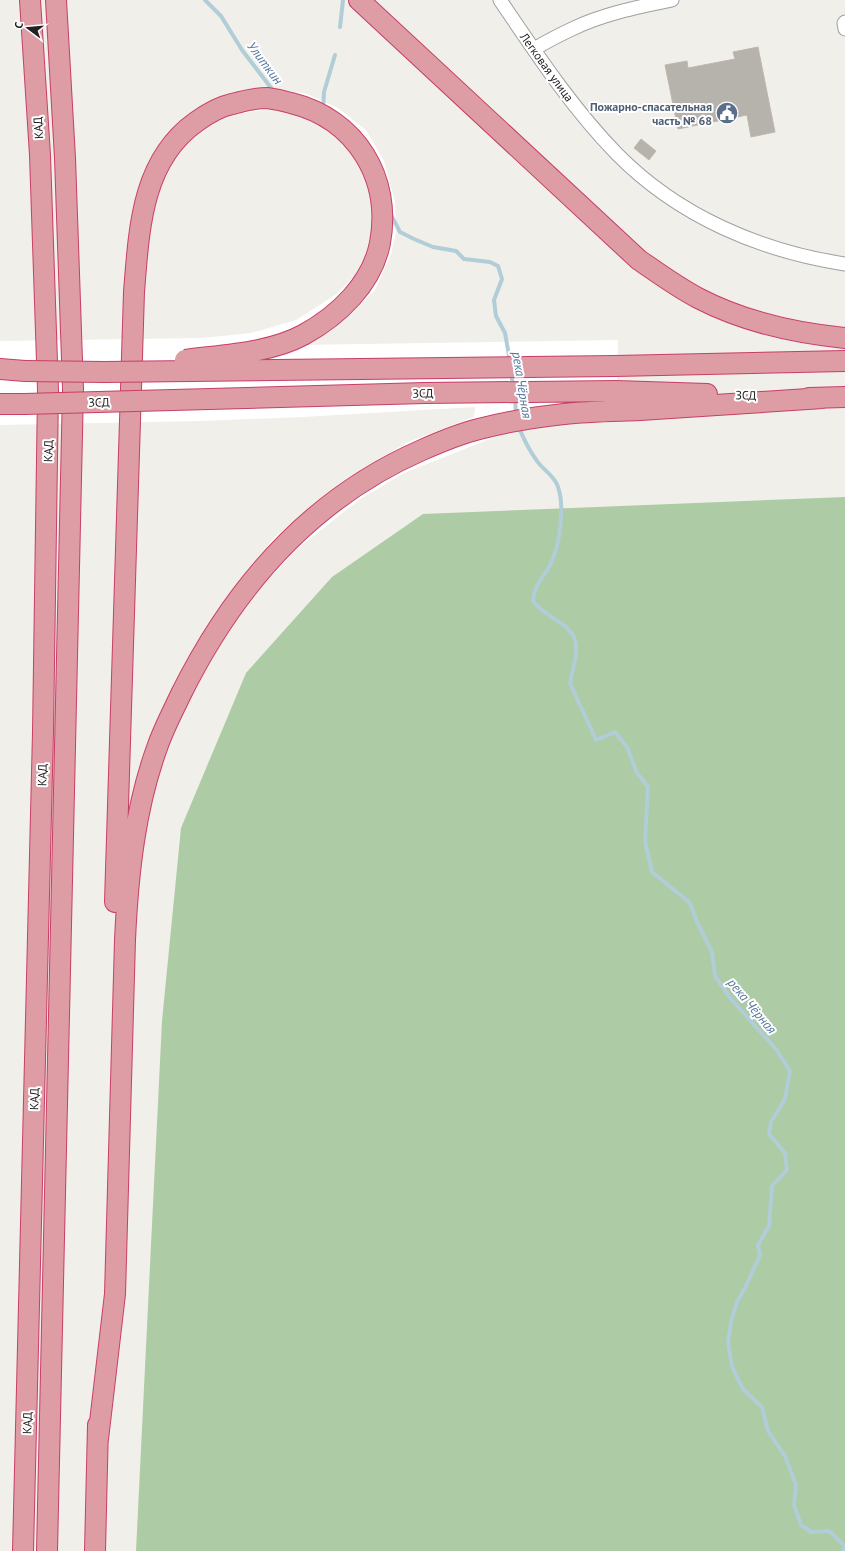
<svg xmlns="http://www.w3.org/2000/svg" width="845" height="1551" viewBox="0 0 845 1551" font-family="'PT Sans',sans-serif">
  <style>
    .forest { fill: #adcba4 }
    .pier { fill: #fff }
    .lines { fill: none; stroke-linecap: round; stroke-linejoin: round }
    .stream { stroke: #b0cdd8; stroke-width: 4 }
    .building { fill: #b6b2ac; stroke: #c1b7ae }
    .minor-casing { stroke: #9f9f9f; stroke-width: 15 }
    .highway-casing { stroke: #c73f66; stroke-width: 22 }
    .minor { stroke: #fff; stroke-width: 13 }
    .highway { stroke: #de9ca5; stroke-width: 20 }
    .highway-bridge-casing { stroke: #c73f66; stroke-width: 22; stroke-linecap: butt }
    .highway-bridge { stroke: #de9ca5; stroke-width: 20 }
    .labels { text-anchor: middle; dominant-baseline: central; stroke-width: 4; stroke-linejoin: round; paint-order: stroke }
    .street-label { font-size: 12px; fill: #222; stroke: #fff }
    .service-label { font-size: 12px; font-weight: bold; fill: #4e5e75; stroke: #fff; text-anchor: end }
    .water-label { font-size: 13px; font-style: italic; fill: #5577a0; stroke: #fff }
  </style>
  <rect width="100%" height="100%" fill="#f1efea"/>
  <path class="forest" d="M 845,497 L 845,1551 L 136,1551 L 162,1021 L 181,828 L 246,673 L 332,577 L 423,514 Z"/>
  <path class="pier" d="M 278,89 L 307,94 L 338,108 L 366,130 L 384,161 L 395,202 L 396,232 L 391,254 L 375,290 L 349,316 L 320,336 L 297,345 L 618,340 L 616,419 L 569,423 L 500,435 L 404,473 L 359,500 L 297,549 L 255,594 L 239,580 L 275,537 L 344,480 L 408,442 L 474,417 L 475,407 L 303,417 L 201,421 L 0,425 L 0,341 L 202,338 L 251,333 L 296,320 L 337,294 L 356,274 L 369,248 L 375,220 L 374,198 L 360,159 L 326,124 L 282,110 L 262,110 L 233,115 L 230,96 L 251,90 Z"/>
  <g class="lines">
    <path class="stream" d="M 205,0 L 221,16 L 242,50 L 275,93
      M 340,27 L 343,0
      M 323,110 L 324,92 L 335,55
      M 390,213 L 400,232 L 414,239 L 433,247 L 456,251 L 464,259 L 490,262 L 498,266 L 502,279 L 494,300 L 496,316 L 505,333 L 510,361
      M 511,372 L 513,387
      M 515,398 L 516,415
      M 518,425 C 523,438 529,450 537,461 C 543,470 555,476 558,487 C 565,507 560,546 550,565 C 543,578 534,585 533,601 L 539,608 L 565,626 L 573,635 L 576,644 L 576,655 L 570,683 L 596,740 L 615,732 L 627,747 L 637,773 L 648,787 L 645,841 L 652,872 L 690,903 L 697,922 L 712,952 L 715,976 L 731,999 L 776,1049 L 790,1071 L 785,1099 L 771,1122 L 769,1134 L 785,1153 L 787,1170 L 772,1186 L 769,1226 L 758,1245 L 760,1255 L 746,1286 L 737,1302 L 731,1322 L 728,1342 L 732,1367 L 743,1389 L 762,1407 L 768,1431 L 785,1456 L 796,1485 L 794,1505 L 801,1525 L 811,1532 L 829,1531 L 845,1546 L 843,1551"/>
  </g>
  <path class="building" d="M 758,47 L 775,132 L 751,137 L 747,115 L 678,129 L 665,65 L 687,61 L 688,68 L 735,59 L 733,52 Z
    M 641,139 L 656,151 L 649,160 L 634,148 Z"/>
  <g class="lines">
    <g class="minor-casing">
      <path id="minor" d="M 500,0 C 536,53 572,108 617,154 C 678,216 760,251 845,264
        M 845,22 L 844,23 L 845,29
        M 534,49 C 546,42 559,35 572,29 C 603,14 638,7 672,0"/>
    </g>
    <g class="highway-casing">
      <path id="highway" d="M 359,0 L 639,260 C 658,273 677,287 698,298 C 744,322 794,333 845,338
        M 615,366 L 845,361
        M 0,369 L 25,371
        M 425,393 L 616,391 L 707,394
        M 809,398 L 845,397
        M 0,404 L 24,404
        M 115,902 L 134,292 C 139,231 141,161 196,122 C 207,114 218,107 232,104
        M 98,1439 L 115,1294 L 125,940 C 128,874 135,807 158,745 C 164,728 173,711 181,694 C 234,587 310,499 422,450 C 440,442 459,434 479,429 C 506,422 536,417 564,414 C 589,411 615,411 640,410 C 701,406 762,402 823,398
        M 23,1551 L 43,732 L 48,391 L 40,155 L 30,0
        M 47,1551 L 73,389 L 65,158 L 56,0
        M 95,1551 L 98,1425"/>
    </g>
    <use href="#minor" class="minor"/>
    <use href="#highway" class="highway"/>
    <g class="highway-bridge-casing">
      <path id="highway-bridge" d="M 185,360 C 222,355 270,353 303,335 C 338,316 372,284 380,243 C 392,178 356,119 291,103 C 284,101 275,99 267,98 C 256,98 243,101 232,104
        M 25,371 L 104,372 L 615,366
        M 24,404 L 425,393"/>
    </g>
    <use href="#highway-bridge" class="highway-bridge"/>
  </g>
  <defs>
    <g id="civic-disc" transform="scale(1.15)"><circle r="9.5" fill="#5c6f8a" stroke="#fff"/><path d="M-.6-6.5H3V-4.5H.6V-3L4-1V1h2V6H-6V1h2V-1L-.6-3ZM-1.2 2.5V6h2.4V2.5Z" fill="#fff"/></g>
  </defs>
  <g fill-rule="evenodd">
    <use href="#civic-disc" x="727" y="113"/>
  </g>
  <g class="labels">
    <g class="street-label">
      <text transform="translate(547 67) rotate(54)">Легковая улица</text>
      <text transform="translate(38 128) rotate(-94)">КАД</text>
      <text transform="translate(423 393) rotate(-1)">ЗСД</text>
      <text transform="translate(746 395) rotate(2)">ЗСД</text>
      <text transform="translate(99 402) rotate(-2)">ЗСД</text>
      <text transform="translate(48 451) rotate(-89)">КАД</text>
      <text transform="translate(42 775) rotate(-89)">КАД</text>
      <text transform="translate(34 1099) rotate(-89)">КАД</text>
      <text transform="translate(27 1423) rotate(-89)">КАД</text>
    </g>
    <g class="service-label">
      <text x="712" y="106">Пожарно-спасательная<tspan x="712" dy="14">часть № 68</tspan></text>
    </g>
    <g class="water-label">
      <text transform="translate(265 63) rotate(53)">Улиткин</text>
      <text transform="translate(522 385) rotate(81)">река Чёрная</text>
      <text transform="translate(752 1006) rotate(50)">река Чёрная</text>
    </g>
  </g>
  <g transform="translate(28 28) rotate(286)" stroke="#ffffff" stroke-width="3" paint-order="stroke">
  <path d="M0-3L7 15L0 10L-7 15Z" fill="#222222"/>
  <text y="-6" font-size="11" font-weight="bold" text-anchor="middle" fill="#222222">С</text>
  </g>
</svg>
